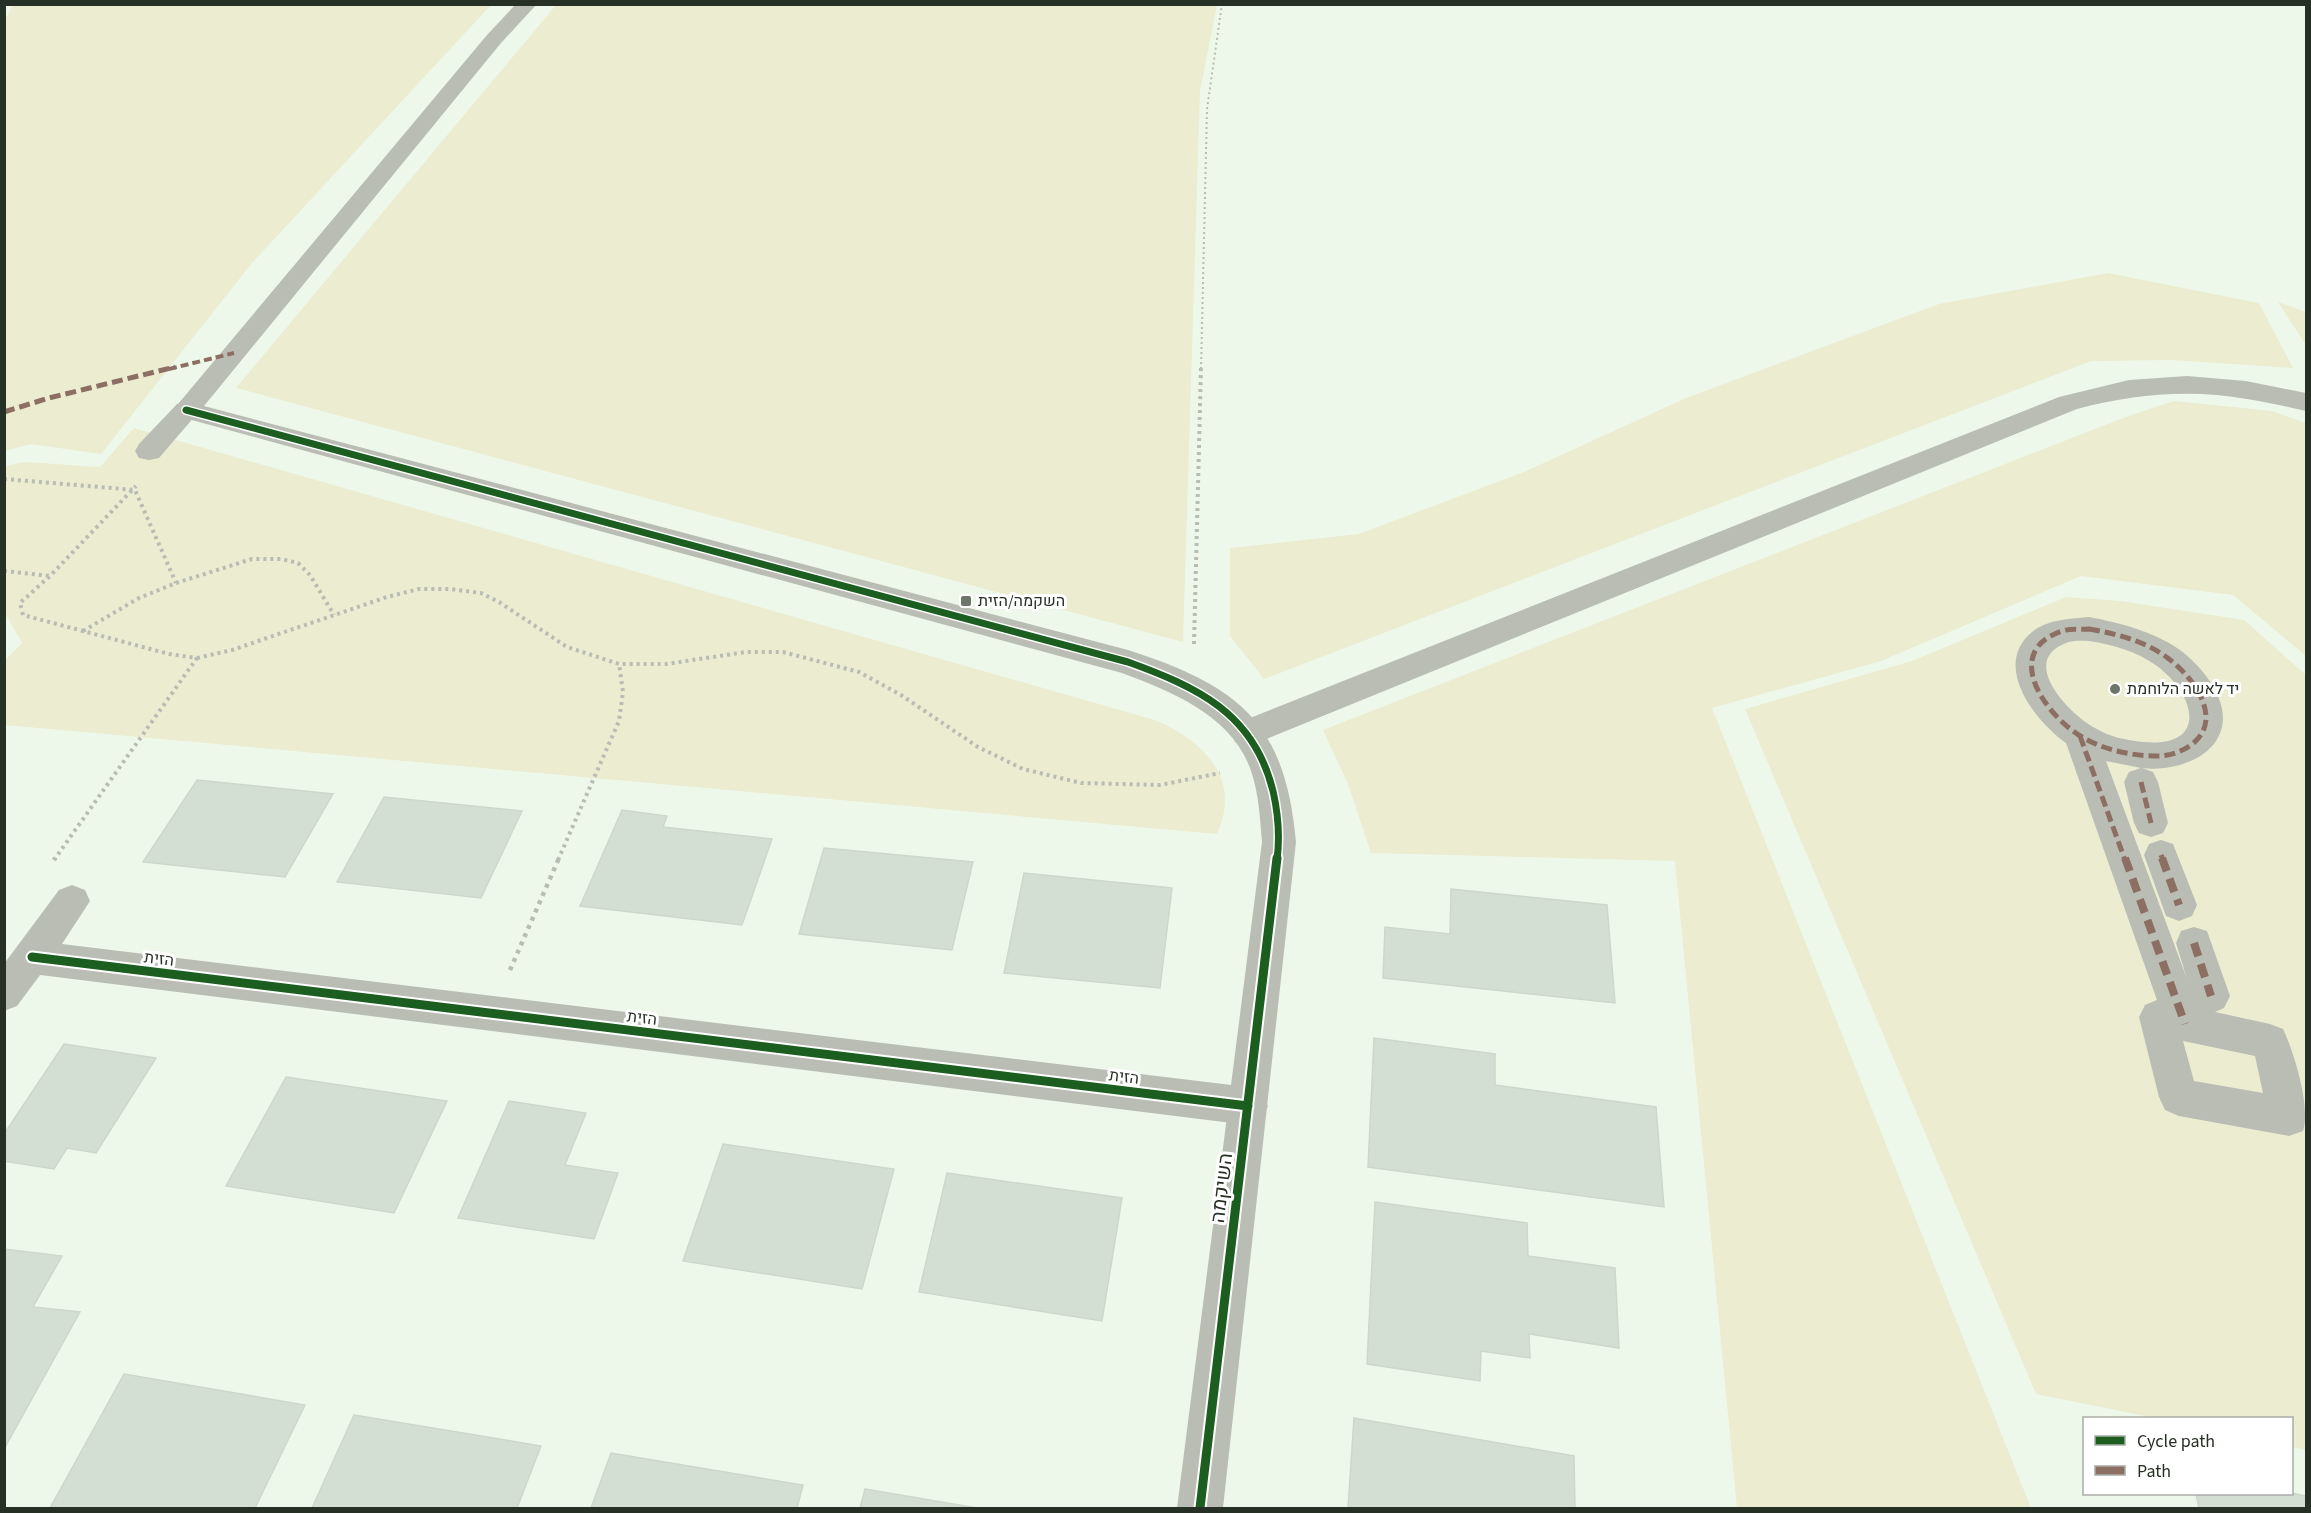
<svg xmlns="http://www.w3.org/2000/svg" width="2311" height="1513" viewBox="0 0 2311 1513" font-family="'Source Sans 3',Heebo,sans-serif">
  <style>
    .green { fill: #ebecd0 }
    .building { fill: #d4dfd4; stroke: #cdd8cd; stroke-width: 1.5 }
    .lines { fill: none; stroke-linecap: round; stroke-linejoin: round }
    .path-far2 { stroke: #b8bcb3; stroke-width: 2; stroke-dasharray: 2 3; stroke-linecap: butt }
    .path-far1 { stroke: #b8bcb3; stroke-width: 4; stroke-dasharray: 3 4; stroke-linecap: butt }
    .path { stroke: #b8bcb3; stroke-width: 4.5; stroke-dasharray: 4 5; stroke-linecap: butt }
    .pedestrian { fill: #babdb4; fill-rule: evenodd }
    .minor { fill: #babdb4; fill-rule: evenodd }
    .tertiary { fill: #babdb4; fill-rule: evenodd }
    .quiet-far2 { stroke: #8d6e63; stroke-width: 4; stroke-dasharray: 8 4; stroke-linecap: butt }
    .quiet-far1 { stroke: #8d6e63; stroke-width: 5; stroke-dasharray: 11 5; stroke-linecap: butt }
    .quiet { stroke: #8d6e63; stroke-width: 8; stroke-dasharray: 14 8; stroke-linecap: butt }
    .cycleway-far1-casing { stroke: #fff; stroke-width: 10 }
    .cycleway-casing { stroke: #fff; stroke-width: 13 }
    .cycleway-far1 { stroke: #1b5e20; stroke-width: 7 }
    .cycleway { stroke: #1b5e20; stroke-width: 9 }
    .poi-dot { fill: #6d7669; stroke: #fff; stroke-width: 2 }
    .labels { text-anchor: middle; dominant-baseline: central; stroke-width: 6; stroke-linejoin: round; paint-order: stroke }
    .poi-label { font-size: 16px; fill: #273024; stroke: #fff; text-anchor: start }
    .street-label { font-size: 16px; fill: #273024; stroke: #fff }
    .near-street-label { font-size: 20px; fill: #273024; stroke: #fff }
  </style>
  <rect width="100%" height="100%" fill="#eef8ea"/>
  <path class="green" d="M 13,4 L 491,4 L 491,5 L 252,263 L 101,454 L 31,444 L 5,451 L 4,22 Z
    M 556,5 L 1217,5 L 1200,91 L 1183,642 L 236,388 Z
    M 2108,273 L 2259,303 L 2293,368 L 2172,360 L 2091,361 L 1264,679 L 1230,636 L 1230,548 L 1359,534 L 1524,472 L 1686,398 L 1939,304 Z
    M 2278,302 L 2306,312 L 2306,345 Z
    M 2174,401 L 2272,411 L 2306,423 L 2306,656 L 2233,595 L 2081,576 L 1881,661 L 1712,708 L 2031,1508 L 1737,1508 L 1675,861 L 1371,853 L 1348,784 L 1323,730 L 2123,418 Z
    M 134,428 L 1158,721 C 1205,743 1242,779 1217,834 L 5,725 L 4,661 L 22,643 L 5,613 L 5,466 L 25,462 L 100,467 Z
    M 2066,597 L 2121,601 L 2244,620 L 2306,675 L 2306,1450 L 2292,1447 L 2292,1418 L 2155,1418 L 2036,1394 L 1745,709 L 1912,661 Z"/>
  <path class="building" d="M 197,780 L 333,794 L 285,877 L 143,862 Z
    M 384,797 L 522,811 L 481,898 L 337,882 Z
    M 622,810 L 667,816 L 663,827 L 772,839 L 742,925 L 580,906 Z
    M 824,848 L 973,862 L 952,950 L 799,934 Z
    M 1024,873 L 1172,888 L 1160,988 L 1004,973 Z
    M 1451,889 L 1607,905 L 1615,1003 L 1383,978 L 1385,927 L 1450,934 Z
    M 1374,1038 L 1495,1054 L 1495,1085 L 1656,1107 L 1664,1207 L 1368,1167 Z
    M 64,1044 L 156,1058 L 96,1153 L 67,1148 L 54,1169 L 4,1161 L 4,1134 Z
    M 286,1077 L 447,1101 L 394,1213 L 226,1186 Z
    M 509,1101 L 586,1113 L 565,1165 L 618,1173 L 594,1239 L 458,1218 Z
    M 723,1144 L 894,1169 L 862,1289 L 683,1261 Z
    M 947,1173 L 1122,1198 L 1102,1321 L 919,1292 Z
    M 1375,1202 L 1527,1223 L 1528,1256 L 1615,1268 L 1619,1348 L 1529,1334 L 1530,1358 L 1481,1351 L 1480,1381 L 1367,1364 Z
    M 4,1249 L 62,1256 L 33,1307 L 80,1312 L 4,1449 Z
    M 124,1374 L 305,1405 L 255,1508 L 50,1508 Z
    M 354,1415 L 541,1446 L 517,1508 L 312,1508 Z
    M 1354,1418 L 1574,1456 L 1575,1508 L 1348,1508 Z
    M 611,1453 L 803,1485 L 797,1508 L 591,1508 Z
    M 865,1489 L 977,1508 L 860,1508 Z
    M 2292,1493 L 2306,1496 L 2306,1508 L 2199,1508 L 2196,1494 Z"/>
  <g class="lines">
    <path class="path-far2" d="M 1201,369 L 1207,109 L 1222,4"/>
    <path class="path-far1" d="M 4,479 L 135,490 L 176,583
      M 4,571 L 50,576
      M 83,631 L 139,598 L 176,583 L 252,559 L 281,559 L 298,563 L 310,575 L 334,615
      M 1194,644 L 1201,367
      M 197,658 L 232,650 L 387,597 L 419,589 L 450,589 L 481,593 L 499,602 L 567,647 L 619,664 L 666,664 L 746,652 L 783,652 L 859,672 L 901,695 L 978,747 L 1023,769 L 1081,783 L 1160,785 L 1220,773
      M 54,860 L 197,658 L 169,654 L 23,615 L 20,603 L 50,576 L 136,486
      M 558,860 L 619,721 L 623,692 L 619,664"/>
    <path class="path" d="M 54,860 L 55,858
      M 510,970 L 559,858"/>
    <path class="pedestrian" d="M 2089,617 C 2120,623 2153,631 2180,650 C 2199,664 2223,692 2223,718 C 2222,758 2174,772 2142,768 L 2153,772 L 2158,782 L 2168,823 L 2163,833 L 2151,837 L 2139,833 L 2134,823 L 2124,782 L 2129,772 L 2141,768 L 2106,761 L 2187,979 L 2176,943 L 2181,931 L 2194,927 L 2207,931 L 2230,996 L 2224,1008 L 2215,1012 L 2270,1024 L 2283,1029 C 2294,1052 2311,1107 2303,1131 L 2289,1136 L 2179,1116 L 2165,1110 L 2159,1097 L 2139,1017 L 2145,1005 L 2157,1000 L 2066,743 C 2036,722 1991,666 2032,632 C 2048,619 2070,619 2089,617 ZM 2089,641 C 2114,645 2136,651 2157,666 C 2196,695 2209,748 2143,742 C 2126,740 2109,737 2095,728 C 2069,714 2018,661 2066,643 C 2073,640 2082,641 2089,641 ZM 2183,1041 L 2255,1056 L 2263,1093 L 2194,1081 Z
      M 2161,840 L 2173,844 L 2197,905 L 2192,916 L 2179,921 L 2166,916 L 2144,855 L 2149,844 Z"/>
    <path class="minor" d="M 2187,376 L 2246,381 L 2306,393 L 2306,411 C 2287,407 2267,402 2247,399 C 2190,389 2133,394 2077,409 L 1259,742 L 1247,746 L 1235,742 L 1231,733 L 1235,724 L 2059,397 L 2129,380 Z
      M 186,401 L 195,404 L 199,410 L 195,416 L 159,458 L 149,460 L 139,458 L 135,451 L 139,444 L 177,404 Z
      M 72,885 L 85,890 L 90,901 L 62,944 L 1248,1087 L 1262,1093 L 1268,1106 L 1262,1119 L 1248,1125 L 40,975 L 17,1006 L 4,1011 L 4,964 L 59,890 Z"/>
    <path class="tertiary" d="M 516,4 L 537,4 L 501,43 L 204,406 L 1128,650 C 1239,686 1285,722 1296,842 L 1223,1508 L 1177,1508 L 1262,842 C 1260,819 1259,796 1252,774 C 1235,717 1173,692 1122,673 L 177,416 L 173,410 L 487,35 Z"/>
    <path class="quiet-far2" d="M 169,369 L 234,353"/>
    <path class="quiet-far1" d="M 4,412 L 49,398 L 175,367
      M 2089,629 C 2117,634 2146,641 2169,659 C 2194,678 2225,720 2191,745 C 2181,752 2169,756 2157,756 C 2132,756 2104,750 2082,737 C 2046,716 2000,652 2062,631 C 2070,628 2080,630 2089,629 Z
      M 2080,736 L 2125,860
      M 2141,782 L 2151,823
      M 2161,855 L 2163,860"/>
    <path class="quiet" d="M 2125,858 L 2185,1024
      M 2162,858 L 2179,905
      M 2194,943 L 2211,996"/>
    <g class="cycleway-far1-casing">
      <path id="cycleway-far1" d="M 186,410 L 1128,662 C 1197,687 1254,713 1273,791 C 1278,813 1280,837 1277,860"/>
    </g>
    <g class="cycleway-casing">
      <path id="cycleway" d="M 32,957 L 1248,1106
        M 1200,1508 L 1277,858"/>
    </g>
    <use href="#cycleway-far1" class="cycleway-far1"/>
    <use href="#cycleway" class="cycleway"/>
  </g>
  <g class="poi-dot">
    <rect x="960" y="595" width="12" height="12" rx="3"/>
    <circle cx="2115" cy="689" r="6"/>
  </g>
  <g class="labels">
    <g class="poi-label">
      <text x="978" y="601">השקמה/הזית</text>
      <text x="2127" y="689">יד לאשה הלוחמת</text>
    </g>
    <g class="street-label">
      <text transform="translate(159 959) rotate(7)">הזית</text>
      <text transform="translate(642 1018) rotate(7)">הזית</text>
      <text transform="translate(1124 1077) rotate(7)">הזית</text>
    </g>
    <g class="near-street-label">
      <text transform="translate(1222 1188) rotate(-83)">השיקמה</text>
    </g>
  </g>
  <rect width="2311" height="1513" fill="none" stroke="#273024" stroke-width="12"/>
  <rect x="2083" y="1417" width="210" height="78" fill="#ffffff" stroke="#a9aca7" stroke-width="1.5"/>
  <rect x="2095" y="1436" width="30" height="9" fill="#1b5e20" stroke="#a9aca7" stroke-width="1.5"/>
  <text x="2137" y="1447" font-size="18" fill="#273024">Cycle path</text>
  <rect x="2095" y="1466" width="30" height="9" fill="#8d6e63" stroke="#a9aca7" stroke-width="1.5"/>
  <text x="2137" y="1477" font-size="18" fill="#273024">Path</text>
</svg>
